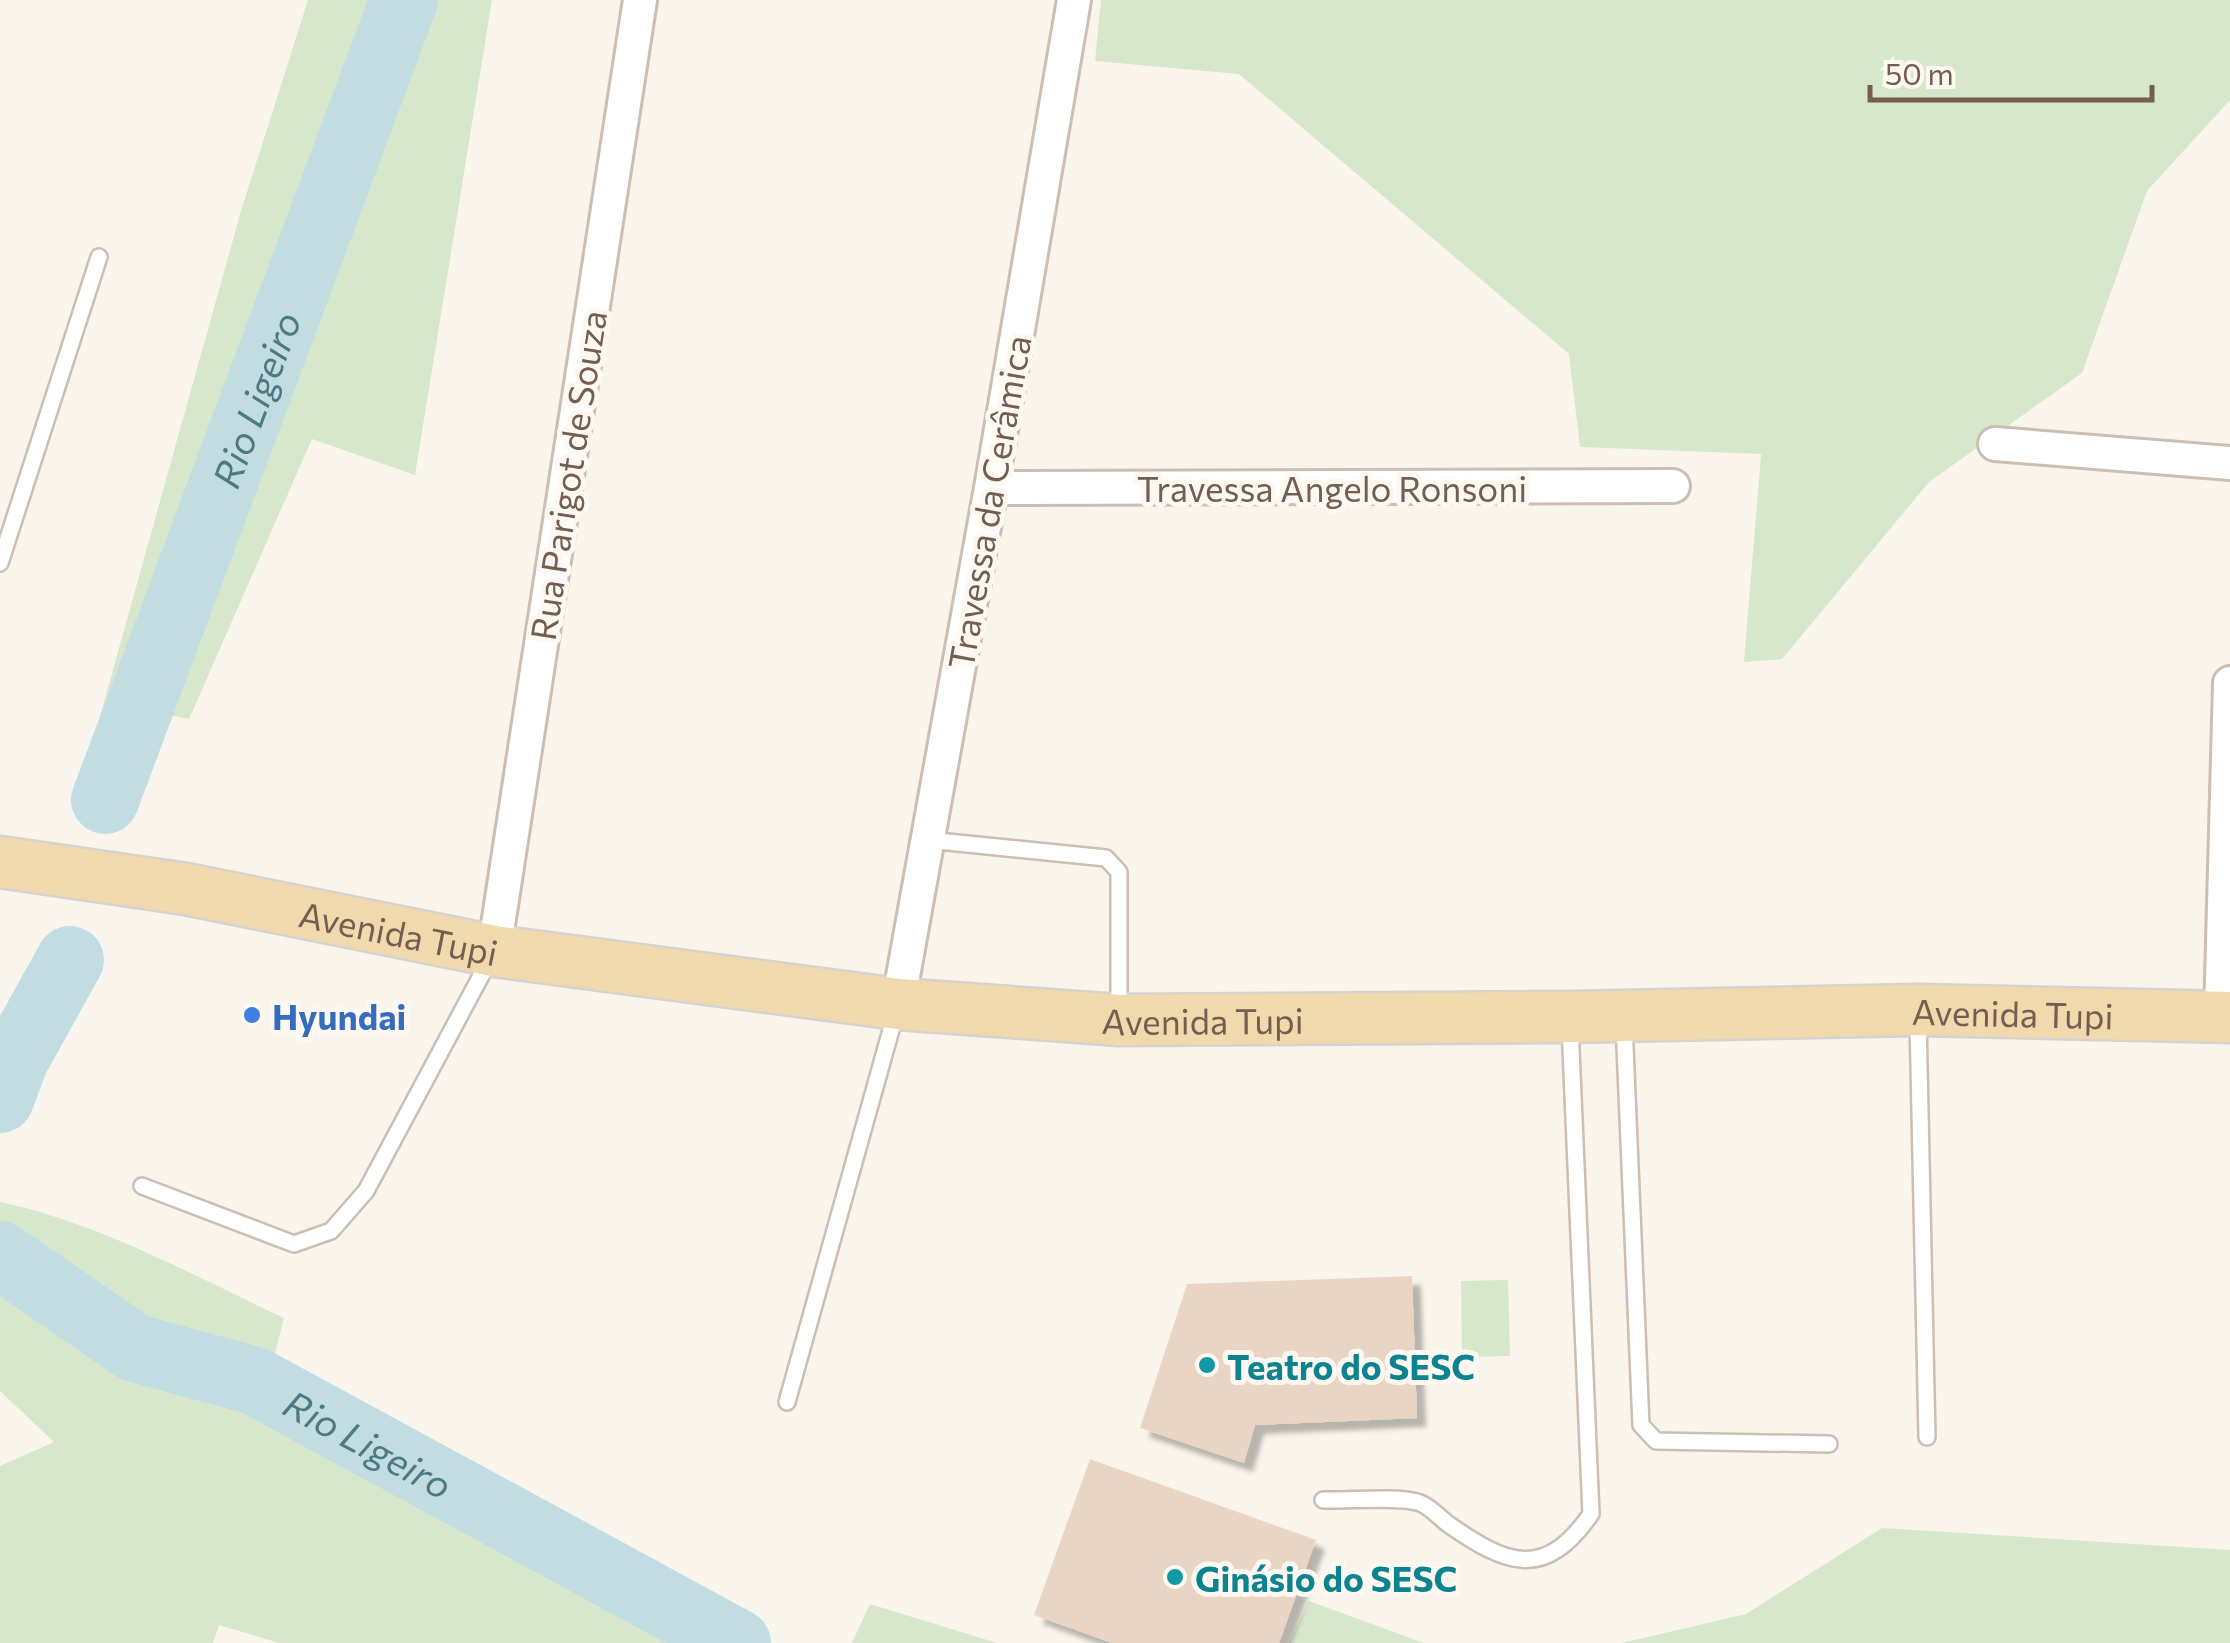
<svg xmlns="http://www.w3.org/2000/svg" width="2230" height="1643" viewBox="0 0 2230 1643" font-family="Commissioner,sans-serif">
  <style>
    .green { fill: #d6e7cb }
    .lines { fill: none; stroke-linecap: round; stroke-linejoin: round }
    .river { stroke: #c2dde2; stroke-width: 68 }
    .building { fill: #ead5c5; filter: url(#shadow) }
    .lane-casing { stroke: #ccbeb2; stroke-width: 20 }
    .street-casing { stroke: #ccbeb2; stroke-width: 38 }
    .primary-casing { stroke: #d8d2ce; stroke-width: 55 }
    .lane { stroke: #fff; stroke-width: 15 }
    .street { stroke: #fff; stroke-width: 32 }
    .primary { stroke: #f0d9ad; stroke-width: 50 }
    .shop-dot { fill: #3f7fe0; stroke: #fdf9f2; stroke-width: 4 }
    .culture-dot { fill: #0f9aa8; stroke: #fdf9f2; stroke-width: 4 }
    .labels { text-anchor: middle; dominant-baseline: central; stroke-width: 10; stroke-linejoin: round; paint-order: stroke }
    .street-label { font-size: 35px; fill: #735e51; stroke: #fdf9f2 }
    .shop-label { font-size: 35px; font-weight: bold; fill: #366cbe; stroke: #fdf9f2; text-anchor: start }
    .culture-label { font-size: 35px; font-weight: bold; fill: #0d838f; stroke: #fdf9f2; text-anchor: start }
    .water-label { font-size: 38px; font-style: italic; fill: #4d7983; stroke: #fdf9f2 }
  </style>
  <defs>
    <filter id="shadow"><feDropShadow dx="9" dy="9" stdDeviation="2.5" flood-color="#0004"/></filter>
  </defs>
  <rect width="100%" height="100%" fill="#faf5ec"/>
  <path class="green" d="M 308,0 L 492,0 L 415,475 L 312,439 L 189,719 L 164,714 L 134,806 L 80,788 L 241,211 Z
    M 1101,0 L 2230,0 L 2230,100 L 2147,191 L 2082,373 L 1929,482 L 1782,659 L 1744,662 L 1761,454 L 1580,447 L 1569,354 L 1239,74 L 1095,61 Z
    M 0,1202 C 100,1223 192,1275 284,1318 L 270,1374 L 773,1643 L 279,1643 L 219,1625 L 213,1643 L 0,1643 L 0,1466 L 54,1442 L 0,1391 Z
    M 1508,1280 L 1510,1356 L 1462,1357 L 1461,1281 Z
    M 1882,1528 L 2230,1550 L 2230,1643 L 1622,1643 L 1746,1614 Z
    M 1309,1601 L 1424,1643 L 1289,1643 Z
    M 870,1604 L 997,1643 L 852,1643 Z"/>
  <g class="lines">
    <g class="river">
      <path id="s1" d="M 105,800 L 404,0"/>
      <path d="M 0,1099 L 15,1059 L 70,960"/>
      <path id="s2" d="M 0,1255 L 135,1348 L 255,1381 L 737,1643"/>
    </g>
  </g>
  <path class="building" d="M 1412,1276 L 1417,1418 L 1255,1425 L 1244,1463 L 1140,1428 L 1187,1284 Z
    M 1090,1459 L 1316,1540 L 1279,1643 L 1112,1643 L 1034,1615 Z"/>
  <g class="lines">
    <g class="lane-casing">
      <path id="lane" d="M 0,563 L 99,257
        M 928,840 L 1106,858 L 1119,872 L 1119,1014
        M 1918,1019 L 1927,1437
        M 1624,1023 L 1641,1425 L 1656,1441 L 1829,1444
        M 142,1186 L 294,1244 L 331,1231 L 366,1191 L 490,959
        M 787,1402 L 896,1012
        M 1323,1500 C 1348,1501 1395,1496 1417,1502 C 1427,1504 1439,1517 1448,1524 C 1507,1565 1544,1581 1591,1514 L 1570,1026"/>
    </g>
    <g class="street-casing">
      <path id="street" d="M 1995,444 L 2230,463
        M 991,488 L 1673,486
        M 494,951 L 640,0
        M 898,1004 L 991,488 L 1074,0
        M 2221,1016 L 2230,683"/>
    </g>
    <g class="primary-casing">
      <g id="primary">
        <path id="s3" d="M 0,862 L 186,889 L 494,951 L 898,1004 L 1119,1020 L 1570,1017 L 1918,1010 L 2230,1017"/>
      </g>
    </g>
    <use href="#lane" class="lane"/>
    <use href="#street" class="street"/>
    <use href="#primary" class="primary"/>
  </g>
  <circle class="shop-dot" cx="252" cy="1015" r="10"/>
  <g class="culture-dot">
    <circle cx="1207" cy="1365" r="10"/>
    <circle cx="1175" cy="1577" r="10"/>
  </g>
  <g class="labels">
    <g class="street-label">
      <text transform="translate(567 475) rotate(-81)">Rua Parigot de Souza</text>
      <text x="1332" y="487">Travessa Angelo Ronsoni</text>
      <text transform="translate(988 502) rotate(-80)">Travessa da Cerâmica</text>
      <text stroke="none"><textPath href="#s3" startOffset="405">Avenida Tupi</textPath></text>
      <text stroke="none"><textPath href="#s3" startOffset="2025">Avenida Tupi</textPath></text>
      <text stroke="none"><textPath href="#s3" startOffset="1215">Avenida Tupi</textPath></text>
    </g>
    <g class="shop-label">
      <text x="272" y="1015">Hyundai</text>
    </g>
    <g class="culture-label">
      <text x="1227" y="1365">Teatro do SESC</text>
      <text x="1195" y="1577">Ginásio do SESC</text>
    </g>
    <g class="water-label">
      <text stroke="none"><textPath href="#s1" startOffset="428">Rio Ligeiro</textPath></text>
      <text stroke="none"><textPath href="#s2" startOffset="418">Rio Ligeiro</textPath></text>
    </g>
  </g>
  <path d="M1870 85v15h282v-15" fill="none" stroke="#735e51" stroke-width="5"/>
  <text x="1885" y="85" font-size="30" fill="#735e51" stroke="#fdf9f2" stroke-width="8" paint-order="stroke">50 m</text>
</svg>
